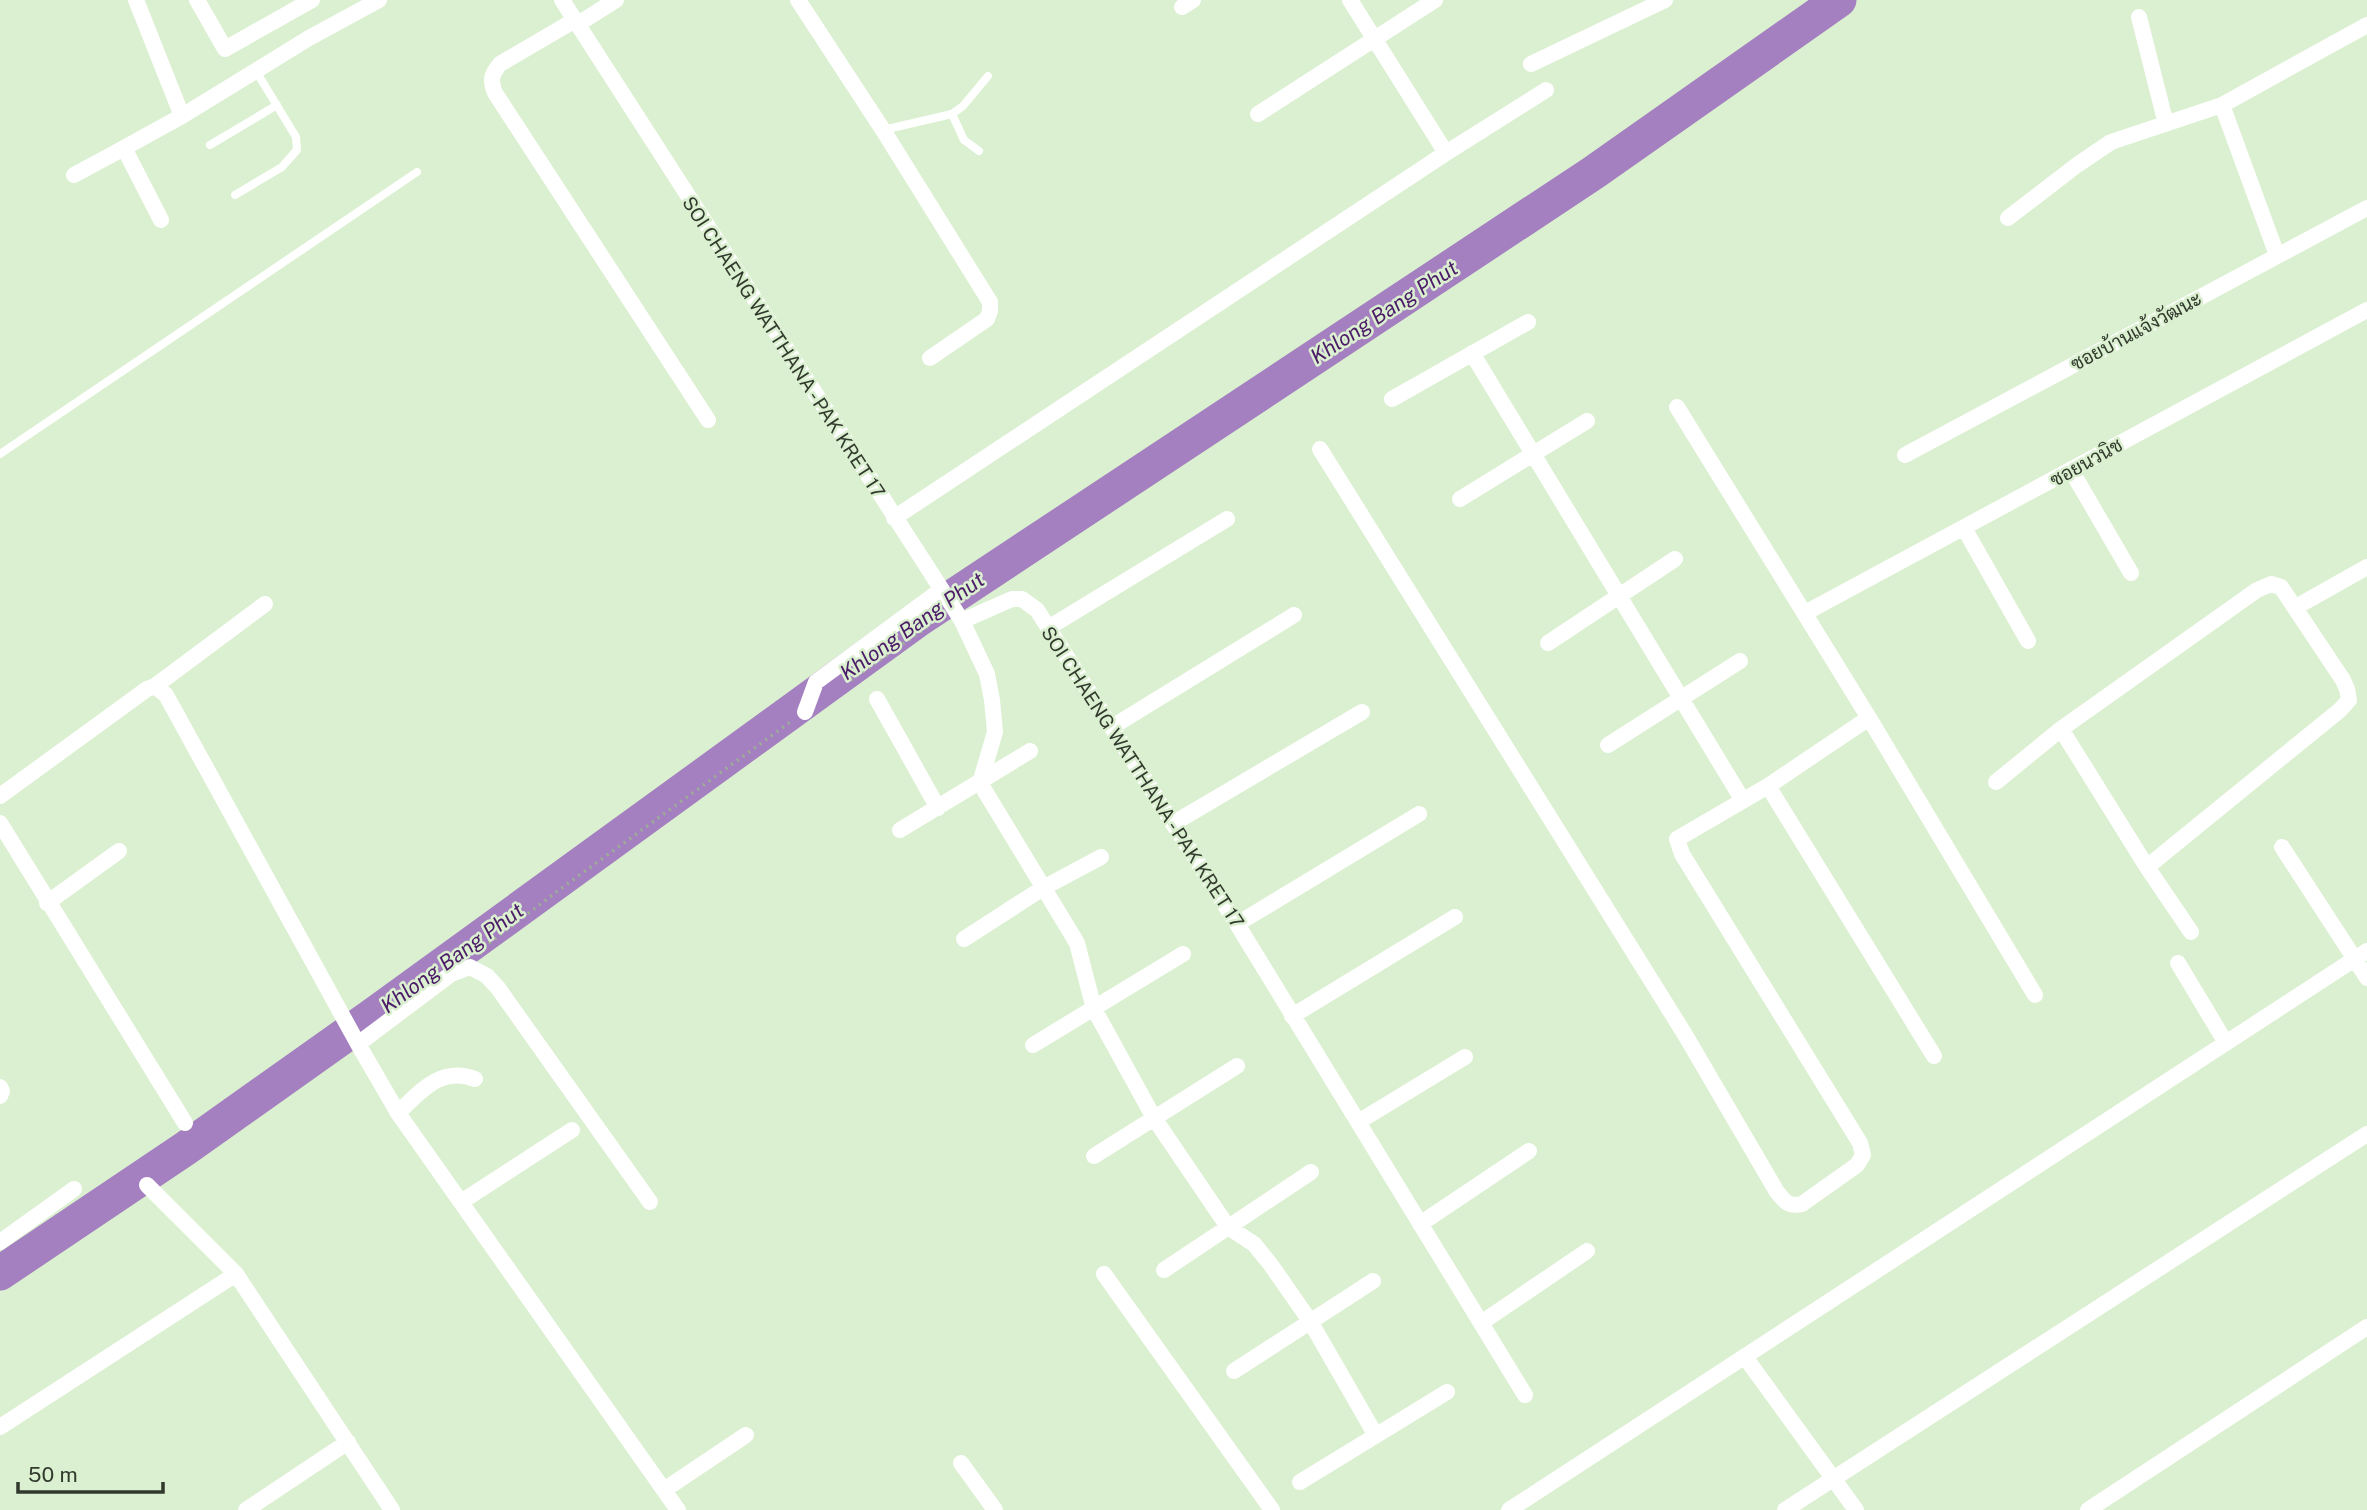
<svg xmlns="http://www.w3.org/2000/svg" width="2367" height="1510" viewBox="0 0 2367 1510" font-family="'Public Sans',Sarabun,sans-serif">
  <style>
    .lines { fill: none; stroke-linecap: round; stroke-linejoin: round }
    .river { stroke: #a480c0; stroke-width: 35 }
    .path { stroke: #9dae95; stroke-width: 3.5; stroke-dasharray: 2 5; stroke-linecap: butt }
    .service { stroke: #fff; stroke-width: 8 }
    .minor { stroke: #fff; stroke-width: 16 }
    .labels { text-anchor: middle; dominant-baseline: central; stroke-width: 5; stroke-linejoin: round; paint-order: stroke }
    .street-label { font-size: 19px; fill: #313a2d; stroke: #dbf0d0 }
    .water-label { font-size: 21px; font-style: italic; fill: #4b1b68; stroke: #dbf0d0 }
  </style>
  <rect width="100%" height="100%" fill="#dbf0d0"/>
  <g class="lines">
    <path class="river" d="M 0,1273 L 186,1148 L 372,1016 L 916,621 L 1593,173 L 1839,0"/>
    <path class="path" d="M 851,680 L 930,625
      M 480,954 L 488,944 L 555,893 L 793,720"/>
    <path class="service" d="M 952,114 L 964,140 L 979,151
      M 883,130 L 952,114 L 963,106 L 988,76
      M 210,145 L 277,105
      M 235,195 L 282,167 L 297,150 L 296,137 L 256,71
      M 0,454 L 417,172"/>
    <path class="minor" d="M 136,0 L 182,116 L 309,38 L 379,0
      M 197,0 L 225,49 L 312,0
      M 562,0 L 962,621 L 1012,599 L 1022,599 L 1037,610 L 1237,924 L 1525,1395
      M 798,0 L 883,130 L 990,302 L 990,311 L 987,319 L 930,358
      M 1350,0 L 1446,153
      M 1182,7 L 1193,0
      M 2139,17 L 2166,124
      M 575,20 L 500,64 C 491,75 490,80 495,93 L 708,420
      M 578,24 L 616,0
      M 1531,64 L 1665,0
      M 2222,105 L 2277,255
      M 1258,114 L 1435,0
      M 74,175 L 124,148
      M 2008,218 L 2077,165 L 2111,142 L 2222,105 L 2367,25
      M 161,220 L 124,148 L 182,116
      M 1472,353 L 1742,799
      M 1392,399 L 1528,322
      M 1677,407 L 1869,718 L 2035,995
      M 1320,449 L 1684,1033 L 1777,1192 C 1785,1202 1789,1207 1802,1204 L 1857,1165 L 1863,1155 L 1860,1143 L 1682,854 L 1677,839 L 1768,786 L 1869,718
      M 1905,455 L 2367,208
      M 2071,470 L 2131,573
      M 1460,499 L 1587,421
      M 894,518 L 1446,153 L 1546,90
      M 1964,528 L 2028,641
      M 2296,607 L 2367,567
      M 1805,613 L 2367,310
      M 962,621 L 987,674 L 992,700 L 995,732 L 980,783 L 1077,943 L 1094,1009 L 1154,1118 L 1228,1227 L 1254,1244 L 1271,1265 L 1310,1321 L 1375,1434
      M 1048,628 L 1227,519
      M 1548,643 L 1675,559
      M 155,686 L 166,695 L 358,1044 L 398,1113 L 678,1510
      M 877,699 L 938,808
      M 805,712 L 816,682 L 941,590
      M 1112,727 L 1294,615
      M 2061,729 L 2147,867 L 2191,932
      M 1608,745 L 1740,661
      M 1996,782 L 2061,729 L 2257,590 L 2271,584 L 2281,587 L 2343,680 L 2347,689 L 2349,700 L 2340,710 L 2147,867
      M 1768,786 L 1934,1056
      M 0,796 L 147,689 L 155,686 L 265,604
      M 0,823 L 185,1123
      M 1174,823 L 1362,712
      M 900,830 L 1030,751
      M 2282,847 L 2367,978
      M 47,903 L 119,851
      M 1237,924 L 1419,814
      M 964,939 L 1043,888 L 1101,857
      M 2178,963 L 2226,1043
      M 1292,1016 L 1455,917
      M 358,1044 L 451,974 L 470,967 L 487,976 L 498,988 L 650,1202
      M 1033,1045 L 1183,954
      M 0,1087 L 2,1091 L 0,1096
      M 398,1113 C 421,1091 441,1066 475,1079
      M 1358,1122 L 1465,1057
      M 1094,1156 L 1237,1066
      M 147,1185 L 236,1274 L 392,1510
      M 461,1202 L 572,1130
      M 1420,1224 L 1529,1151
      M 0,1242 L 74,1189
      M 1164,1270 L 1311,1172
      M 1104,1274 L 1272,1510
      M 1481,1323 L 1587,1251
      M 1745,1357 L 1856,1510
      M 1234,1371 L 1373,1281
      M 0,1427 L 236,1274
      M 961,1463 L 995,1510
      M 1300,1482 L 1447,1392
      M 664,1490 L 746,1435
      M 246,1510 L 348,1442
      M 1509,1510 L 2367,951
      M 1785,1510 L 2367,1134
      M 2088,1510 L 2367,1327"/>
  </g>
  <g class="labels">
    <g class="street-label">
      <text transform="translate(2136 331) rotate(-28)">ซอยบ้านแจ้งวัฒนะ</text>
      <text transform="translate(784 347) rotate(57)">SOI CHAENG WATTHANA - PAK KRET 17</text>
      <text transform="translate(2086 462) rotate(-29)">ซอยนวนิช</text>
      <text transform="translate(1143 777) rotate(57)">SOI CHAENG WATTHANA - PAK KRET 17</text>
    </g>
    <g class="water-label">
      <text transform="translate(1384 312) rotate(-33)">Khlong Bang Phut</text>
      <text transform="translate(912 626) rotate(-35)">Khlong Bang Phut</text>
      <text transform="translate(452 958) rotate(-36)">Khlong Bang Phut</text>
    </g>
  </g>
  <path d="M18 1482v10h145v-10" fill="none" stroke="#313a2d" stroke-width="3.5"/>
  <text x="28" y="1482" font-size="21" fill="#313a2d" stroke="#dbf0d0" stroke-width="5" paint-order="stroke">50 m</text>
</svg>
